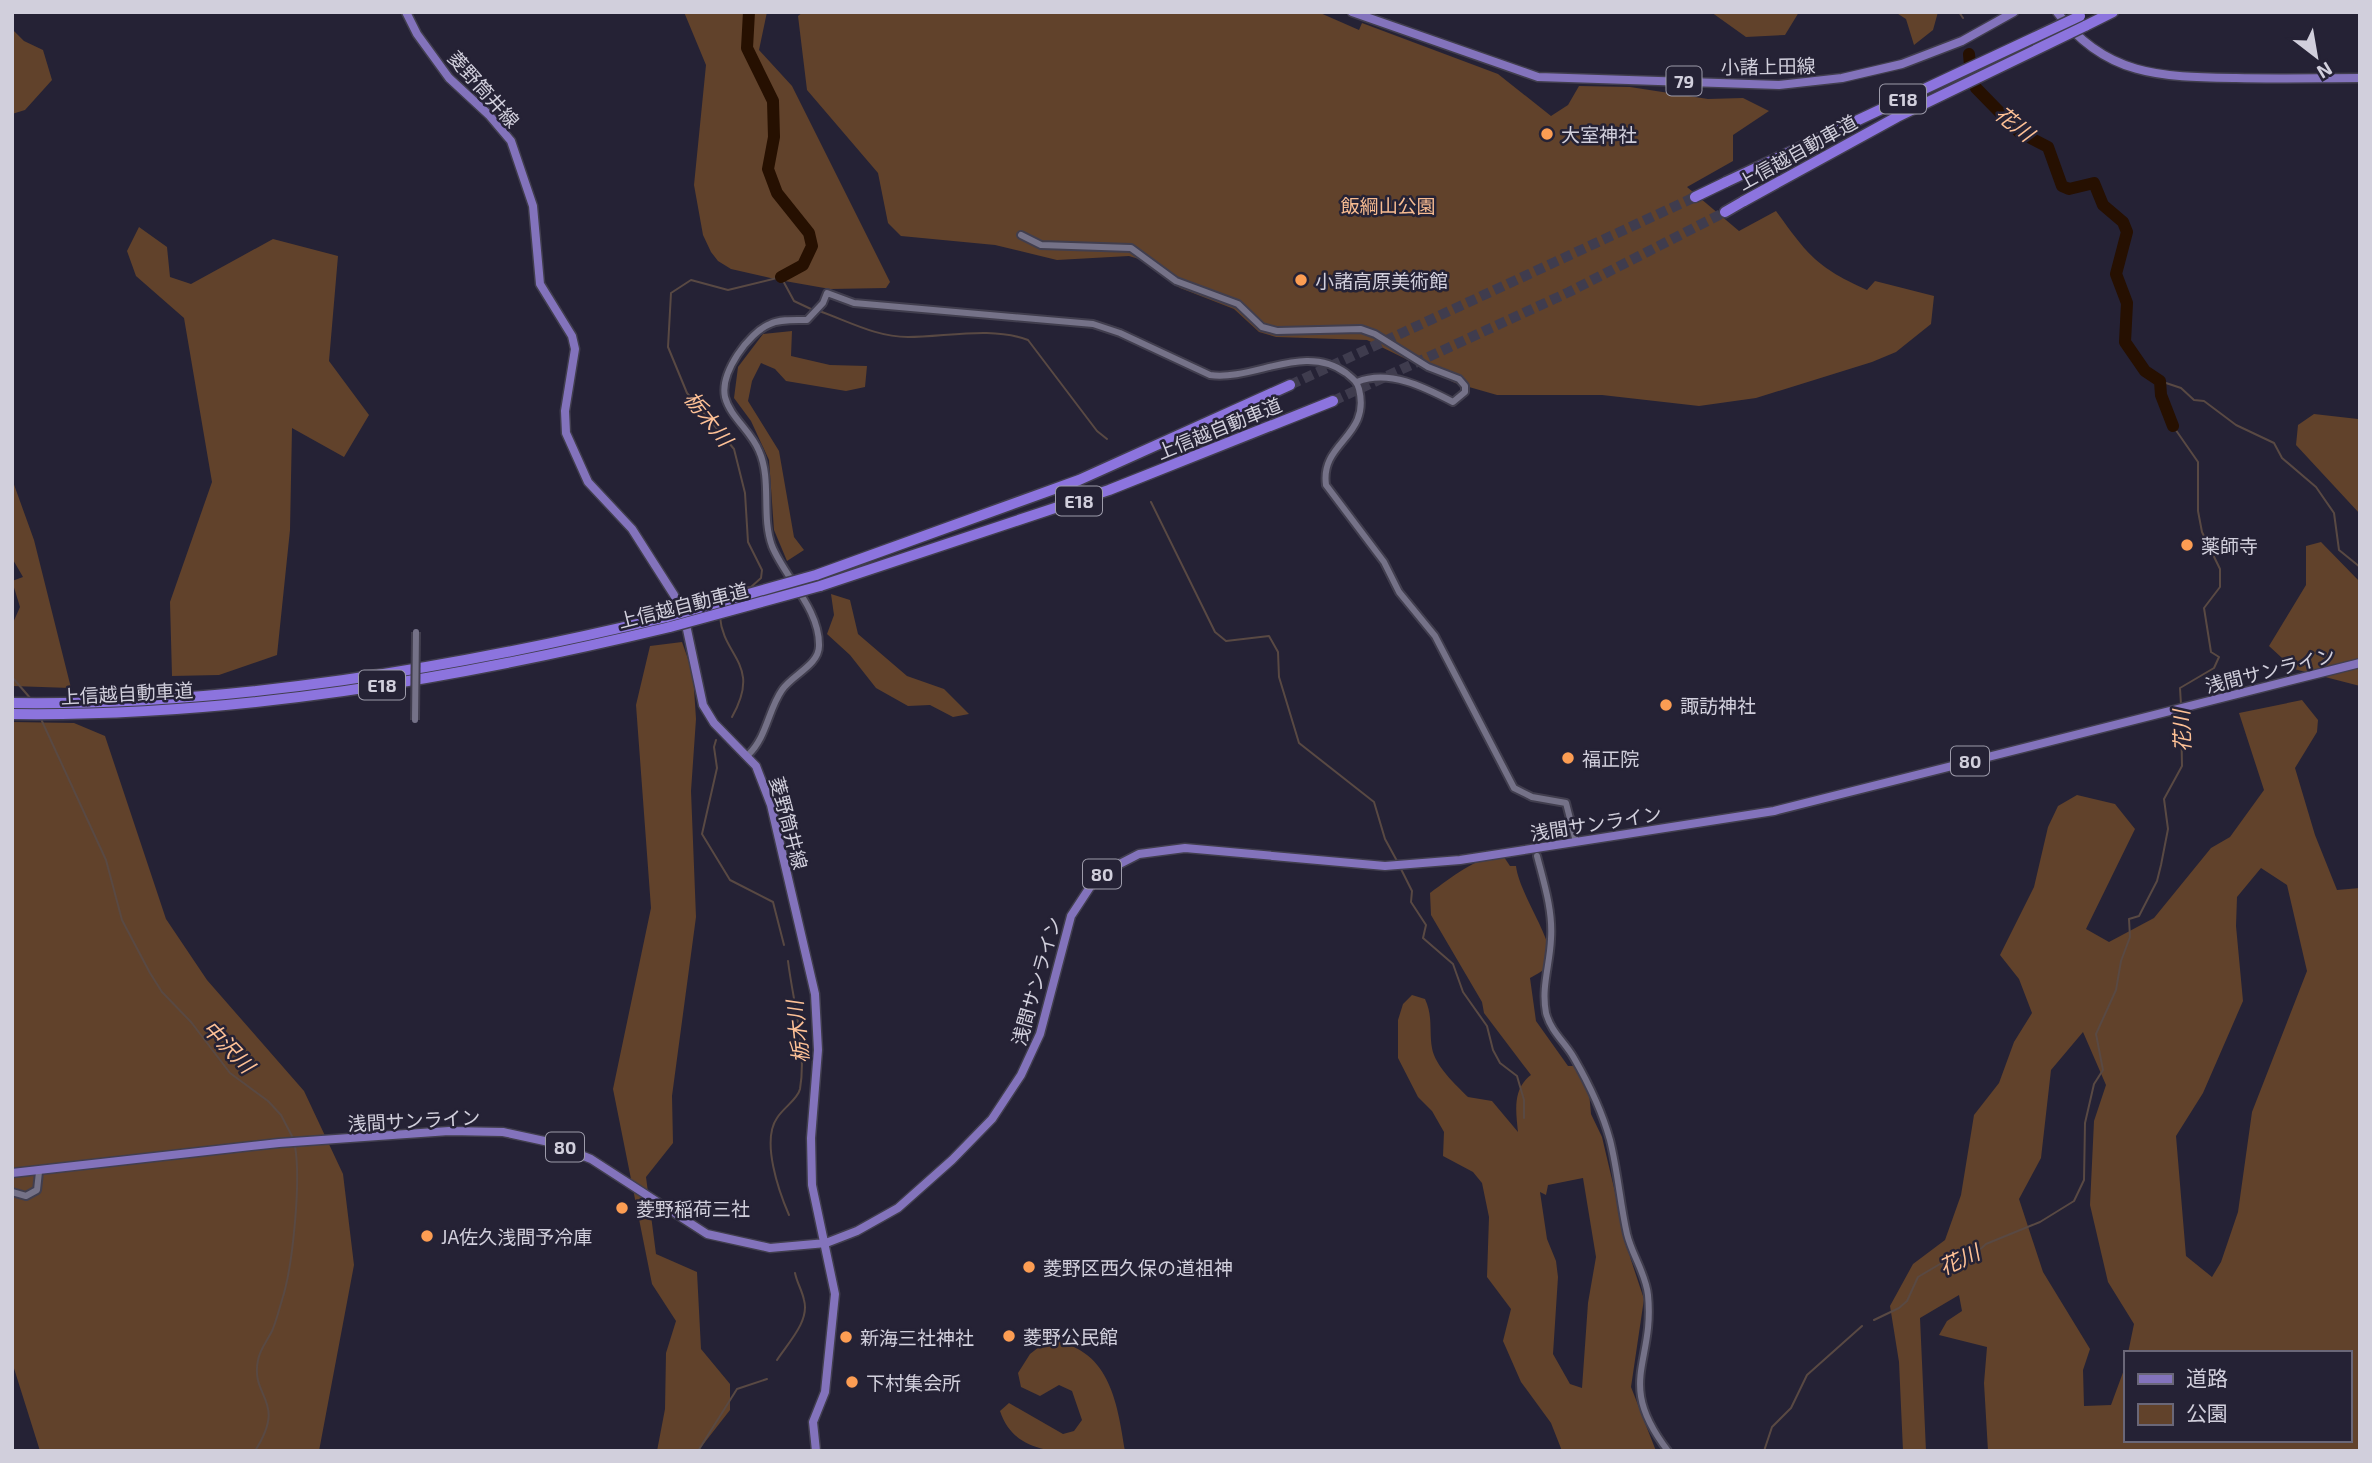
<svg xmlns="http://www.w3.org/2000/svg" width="2372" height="1463" viewBox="0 0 2372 1463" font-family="'Exo 2','Noto Sans JP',sans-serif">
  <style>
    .green { fill: #61422b; fill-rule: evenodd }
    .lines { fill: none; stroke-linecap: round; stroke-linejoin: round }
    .stream { stroke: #594943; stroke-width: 2 }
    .river { stroke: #261001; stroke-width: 12 }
    .highway-tunnel { stroke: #3f3c4e; stroke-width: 10; stroke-dasharray: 10 5; stroke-linecap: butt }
    .minor-casing { stroke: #413e4e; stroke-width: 10 }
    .major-casing { stroke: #413e4e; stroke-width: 11 }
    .highway-casing { stroke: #413e4e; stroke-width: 13 }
    .minor { stroke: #757288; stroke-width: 6 }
    .major { stroke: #8373bc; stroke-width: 8 }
    .highway { stroke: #8c74de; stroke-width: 10 }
    .minor-bridge-casing { stroke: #413e4e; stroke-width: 10; stroke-linecap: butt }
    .highway-bridge-casing { stroke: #413e4e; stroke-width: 13; stroke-linecap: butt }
    .minor-bridge { stroke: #757288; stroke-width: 6 }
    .highway-bridge { stroke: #8c74de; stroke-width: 10 }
    .poi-dot { fill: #fc9d53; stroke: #252235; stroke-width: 2.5 }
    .labels { text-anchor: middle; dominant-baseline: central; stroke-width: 5; stroke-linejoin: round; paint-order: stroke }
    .shield { fill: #252235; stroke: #9d9baa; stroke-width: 2 }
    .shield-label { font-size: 18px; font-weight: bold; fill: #d1cfdc }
    .street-label { font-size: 19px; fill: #d1cfdc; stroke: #252235 }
    .poi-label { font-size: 19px; fill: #d1cfdc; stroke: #252235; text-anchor: start }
    .park-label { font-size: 19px; fill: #f7bb91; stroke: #252235 }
    .water-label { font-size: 21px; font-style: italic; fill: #fec196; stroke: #252235 }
  </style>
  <rect width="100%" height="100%" fill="#252235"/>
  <path class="green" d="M 684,12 L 767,12 L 759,50 L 792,86 L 890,282 L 886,288 L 830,289 L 779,280 L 731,269 L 718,261 L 711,252 L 703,235 L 694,185 L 706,65 Z
    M 803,12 L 1318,12 L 1359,30 L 1362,23 L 1498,74 L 1551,116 L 1568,105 L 1579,86 L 1630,87 L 1708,99 L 1743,98 L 1769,111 L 1733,135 L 1733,161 L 1687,187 L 1739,231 L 1776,211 C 1808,255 1816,267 1867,290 L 1875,281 L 1934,296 L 1931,324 L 1896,352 L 1872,362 L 1756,398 L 1699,406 L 1602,395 L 1497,395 L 1455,383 L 1367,340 L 1276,337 L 1259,332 L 1234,309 L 1180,288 L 1142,260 L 1129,256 L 1057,260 L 995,245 L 901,236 L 888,223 L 878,173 L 807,90 L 798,16 Z
    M 1711,12 L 1799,12 L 1785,35 L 1746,37 Z
    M 1895,12 L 1938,12 L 1933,30 L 1914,45 L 1906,19 Z
    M 12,29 L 24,41 L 43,50 L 52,80 L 25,110 L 12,114 Z
    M 139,227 L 167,247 L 170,277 L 191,284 L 273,239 L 338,256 L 329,361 L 369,415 L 344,457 L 292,428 L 290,530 L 277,655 L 219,675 L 172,676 L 170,602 L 212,482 L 184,318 L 136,276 L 127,251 Z
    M 792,331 L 791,356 L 830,365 L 867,366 L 865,387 L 846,391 L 786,381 L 775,369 L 761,363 L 752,381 L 748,401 L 779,451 L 794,537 L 804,550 L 787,561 L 774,530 L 769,460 L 751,421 L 734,398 L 738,367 L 763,334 Z
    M 2314,414 L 2358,419 L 2360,422 L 2360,514 L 2296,445 L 2298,425 Z
    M 12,479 L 34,540 L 71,688 L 12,686 L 12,625 L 20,607 L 12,581 L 23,577 L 12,558 Z
    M 2321,542 L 2360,582 L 2360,686 L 2294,669 L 2269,646 L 2306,585 L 2306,546 Z
    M 831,594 L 850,600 L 858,634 L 907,676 L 944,689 L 969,714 L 953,717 L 930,705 L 908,706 L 876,688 L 850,655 L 827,634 L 834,615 Z
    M 682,642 L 693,673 L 696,719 L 691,791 L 696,917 L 672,1096 L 673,1143 L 646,1177 L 656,1254 L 697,1272 L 701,1349 L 730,1384 L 730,1410 L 698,1451 L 657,1451 L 665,1409 L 666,1353 L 676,1321 L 652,1284 L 613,1089 L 651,908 L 636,705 L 650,646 Z
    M 2302,700 L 2318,720 L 2317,732 L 2295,768 L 2315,835 L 2337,890 L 2360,888 L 2360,1451 L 1988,1451 L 1984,1383 L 1987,1347 L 1939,1335 L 1947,1321 L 1962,1311 L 1959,1295 L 1920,1318 L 1926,1451 L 1903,1451 L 1899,1362 L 1890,1306 L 1913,1264 L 1945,1240 L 1961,1195 L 1974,1115 L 1999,1083 L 2014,1042 L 2032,1013 L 2019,979 L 2000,955 L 2034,887 L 2048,827 L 2058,806 L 2077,795 L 2115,804 L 2135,829 L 2086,929 L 2109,942 L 2154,918 L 2211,848 L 2230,837 L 2264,790 L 2239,713 ZM 2261,868 L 2287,885 L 2307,971 L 2252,1112 L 2238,1212 L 2221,1262 L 2212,1277 L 2186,1256 L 2176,1136 L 2203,1093 L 2243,1001 L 2236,926 L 2237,897 ZM 2083,1032 L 2106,1085 L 2094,1121 L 2090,1205 L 2108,1282 L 2134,1324 L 2128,1353 L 2349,1353 L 2349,1440 L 2125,1440 L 2125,1367 L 2111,1405 L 2084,1406 L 2083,1370 L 2090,1349 L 2043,1272 L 2019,1199 L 2041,1158 L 2051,1070 Z
    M 12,722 L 74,723 L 105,736 L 166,919 L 207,980 L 304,1091 L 343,1174 L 354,1265 L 319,1451 L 40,1451 L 12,1362 Z
    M 1502,854 L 1510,866 L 1516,866 C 1519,893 1553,939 1550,960 C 1548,969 1537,974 1530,978 L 1536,1021 L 1568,1066 L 1578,1066 L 1588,1081 L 1591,1114 L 1602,1137 L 1631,1260 L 1644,1299 L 1631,1387 L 1656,1451 L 1562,1451 L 1551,1423 L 1521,1382 L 1503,1341 L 1511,1309 L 1487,1277 L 1489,1217 L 1482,1183 L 1473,1172 L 1443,1156 L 1444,1132 L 1432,1111 L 1418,1097 L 1398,1058 L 1398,1020 L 1403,1004 L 1412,995 L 1425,999 C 1433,1016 1429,1030 1432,1048 C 1435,1066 1456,1085 1468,1097 L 1492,1101 L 1518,1132 C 1516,1112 1512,1089 1531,1075 L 1484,1013 L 1482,1002 L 1431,915 L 1430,893 C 1453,876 1474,859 1502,854 ZM 1583,1178 L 1596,1257 L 1588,1303 L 1582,1388 L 1570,1384 L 1553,1354 L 1558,1277 L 1556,1261 L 1547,1239 L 1540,1192 L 1546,1195 L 1548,1185 Z
    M 1048,1340 C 1109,1347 1117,1400 1125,1451 C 1079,1451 1017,1463 1000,1411 L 1009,1403 L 1063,1434 L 1074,1431 L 1082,1420 L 1072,1391 L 1059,1385 L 1040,1396 L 1021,1387 L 1018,1373 L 1030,1354 Z"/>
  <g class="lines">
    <path class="stream" d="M 1959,12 L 1963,18
      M 819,311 C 848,321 876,337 908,337 C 946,337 991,326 1028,340 L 1097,431 L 1107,439
      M 2160,381 L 2181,388 L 2194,400 L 2204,401 L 2236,425 L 2274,443 L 2282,458 L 2316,487 L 2334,513 L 2339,550 L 2360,567
      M 2173,426 L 2198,462 L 2198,511 L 2202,532 L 2220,569 L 2220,587 L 2204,608 L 2211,652 L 2219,657 L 2214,668 L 2180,688 L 2181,705
      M 1151,502 L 1215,632 L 1226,641 L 1269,636 L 1278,652 L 1279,677 L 1299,743 L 1374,802 L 1385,839 L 1397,861
      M 725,595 L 731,590 L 751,587 L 761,578 L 762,570 L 748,542 L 745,493 L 734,449 L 687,393 L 668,347 L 671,293 L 691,280 L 728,290 L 781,277 L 794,301 L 813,310
      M 720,617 C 723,657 762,664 732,717
      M 12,677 L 31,699
      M 41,719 L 106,860 L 122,920 L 150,973 L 162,992 L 191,1022 L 230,1073 L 268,1101 L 281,1115 L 294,1140
      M 716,740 L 714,747 L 717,768 L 702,834 L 730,880 L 773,902 L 784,945
      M 1401,869 L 1412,891 L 1411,902 L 1426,925 L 1423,938 L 1453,964 L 1463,992 L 1487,1026 L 1493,1050 L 1500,1063 L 1517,1076 L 1524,1100 L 1524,1118
      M 788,961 C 793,1002 807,1049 800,1089 C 798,1099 783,1108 777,1118 C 761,1141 779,1192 789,1215
      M 1874,1320 L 1899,1308 L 1907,1301 L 1918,1277 L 1940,1264 L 1976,1253 L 1986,1244 L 2040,1222 L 2074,1201 L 2084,1180 L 2085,1123 L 2094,1084 L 2103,1070 L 2096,1034 L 2116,990 L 2121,961 L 2130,937 L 2129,919 L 2139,916 L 2157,881 L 2161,865 L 2168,829 L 2164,799 L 2182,766 L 2181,711
      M 777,1360 C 788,1343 810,1321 804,1300 C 802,1290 797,1283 795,1273
      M 255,1451 C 288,1399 250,1399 258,1360 C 260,1349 267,1341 272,1331 C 276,1322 279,1310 282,1300 C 293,1266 301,1181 295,1146
      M 698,1451 L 737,1389 L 767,1379
      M 1764,1451 L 1772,1427 L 1791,1408 L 1807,1375 L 1862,1326"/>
    <path class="river" d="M 749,12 L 747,48 L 773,101 L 774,137 L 768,169 L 777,193 L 809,233 L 812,246 L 803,265 L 781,277
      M 1969,54 L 1971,77 L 1976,88 L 2019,132 L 2048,147 L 2062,186 L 2069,189 L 2094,183 L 2103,205 L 2123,222 L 2127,232 L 2116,274 L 2127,303 L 2125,342 L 2145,371 L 2160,381 L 2161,395 L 2173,426"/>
    <path class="highway-tunnel" d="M 1290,385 L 1695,197
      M 1333,401 L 1569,292 L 1725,212"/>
    <g class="minor-casing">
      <path id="minor" d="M 1021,235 L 1041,245 L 1131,248 L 1176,281 L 1238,304 L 1262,327 L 1277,331 L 1361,329 L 1375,334 L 1428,367 L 1459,379 L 1465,386 L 1465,392 L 1453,402 C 1424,387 1389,369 1357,382
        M 748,755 C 767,737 768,710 782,690 C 792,675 819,665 819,646 C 820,609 785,578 772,546 C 761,516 772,480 759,451 C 751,431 730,417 725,397 C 720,373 748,333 770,324 C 780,319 795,320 807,320 L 823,303 L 827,293 L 854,303 L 1093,324 L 1120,333 L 1210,375 C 1254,381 1305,342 1346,373 C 1352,378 1357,381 1359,389 C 1371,437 1320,442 1326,485 L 1384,562 L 1399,592 L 1435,636 L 1514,788 L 1532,797 L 1566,803 L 1576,842
        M 1537,856 C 1544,883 1553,911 1551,939 C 1550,965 1541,987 1546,1013 C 1551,1032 1565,1042 1574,1058 C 1589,1084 1602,1111 1610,1140 C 1618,1172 1620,1203 1627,1234 C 1632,1255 1646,1274 1648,1295 C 1655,1364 1615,1382 1668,1451
        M 12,1192 L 26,1196 L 37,1190 L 39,1172"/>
    </g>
    <g class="major-casing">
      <path id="major" d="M 406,12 L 417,34 L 449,78 L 489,115 L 511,141 L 533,206 L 540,284 L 572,336 L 575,349 L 565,411 L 566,433 L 588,482 L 632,529 L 674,595 L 685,620 L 703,705 L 714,723 L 756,766 L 771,805 L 815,994 L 818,1050 L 811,1138 L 812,1185 L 835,1294 L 825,1392 L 813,1422 L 816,1451
        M 1352,12 L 1538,77 L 1779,85 L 1842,78 L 1902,64 L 1962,41 L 2014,12
        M 2057,12 C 2105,77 2163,77 2236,78 C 2277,79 2318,78 2360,78
        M 12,1173 L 279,1143 L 449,1131 L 503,1132 L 549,1142 L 591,1159 L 707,1234 L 770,1248 L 826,1243 L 857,1231 L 898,1208 L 952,1160 L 992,1119 L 1021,1075 L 1040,1034 L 1071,916 L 1092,884 L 1106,871 L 1139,854 L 1185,848 L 1385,866 L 1460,860 L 1774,811 L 2360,663"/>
    </g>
    <g class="highway-casing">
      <path id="highway" d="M 2085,26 L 2113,12
        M 1695,197 L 1726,182
        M 1725,212 L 1744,201
        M 816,575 L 1079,480 L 1290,385
        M 820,586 L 1109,490 L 1333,401
        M 12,703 C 233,706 453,668 667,617
        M 12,714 C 234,717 454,679 670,627"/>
    </g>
    <use href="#minor" class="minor"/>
    <use href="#major" class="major"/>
    <use href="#highway" class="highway"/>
    <g class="minor-bridge-casing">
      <path id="minor-bridge" d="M 415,720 L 416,632"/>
    </g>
    <g class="highway-bridge-casing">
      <path id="highway-bridge" d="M 1726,182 L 2080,16
        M 1744,201 L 1897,117 L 2085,26
        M 667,617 L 816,575
        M 670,627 L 820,586"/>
    </g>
    <use href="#minor-bridge" class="minor-bridge"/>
    <use href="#highway-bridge" class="highway-bridge"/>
  </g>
  <g class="poi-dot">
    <circle cx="1547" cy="134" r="7"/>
    <circle cx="1301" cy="280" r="7"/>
    <circle cx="2187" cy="545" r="7"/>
    <circle cx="1666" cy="705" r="7"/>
    <circle cx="1568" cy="758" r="7"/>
    <circle cx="622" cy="1208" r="7"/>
    <circle cx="427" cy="1236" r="7"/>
    <circle cx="1029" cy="1267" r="7"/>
    <circle cx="1009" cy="1336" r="7"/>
    <circle cx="846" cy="1337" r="7"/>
    <circle cx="852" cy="1382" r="7"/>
  </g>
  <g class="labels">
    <g class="shield">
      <rect x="1666.5" y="66.5" width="35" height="29" rx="5"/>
      <rect x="1880" y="84.5" width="46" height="29" rx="5"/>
      <rect x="1056" y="486.5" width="46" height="29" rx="5"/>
      <rect x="359" y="670.5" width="46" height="29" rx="5"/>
      <rect x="1951" y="746.5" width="38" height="29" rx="5"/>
      <rect x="1083" y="859.5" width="38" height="29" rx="5"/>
      <rect x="546" y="1132.5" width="38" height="29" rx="5"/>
    </g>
    <g class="shield-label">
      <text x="1684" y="81">79</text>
      <text x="1903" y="99">E18</text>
      <text x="1079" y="501">E18</text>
      <text x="382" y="685">E18</text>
      <text x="1970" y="761">80</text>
      <text x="1102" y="874">80</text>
      <text x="565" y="1147">80</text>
    </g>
    <g class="street-label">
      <text transform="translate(1768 66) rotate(-1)">小諸上田線</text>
      <text transform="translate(484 89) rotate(48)">菱野筒井線</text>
      <text transform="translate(1797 152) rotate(-29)">上信越自動車道</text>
      <text transform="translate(1219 428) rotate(-22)">上信越自動車道</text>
      <text transform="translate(683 605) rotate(-14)">上信越自動車道</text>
      <text transform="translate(2270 670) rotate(-14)">浅間サンライン</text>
      <text transform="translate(127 693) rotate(-3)">上信越自動車道</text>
      <text transform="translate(789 823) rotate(75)">菱野筒井線</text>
      <text transform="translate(1596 823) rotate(-9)">浅間サンライン</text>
      <text transform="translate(1036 981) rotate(-74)">浅間サンライン</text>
      <text transform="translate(414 1120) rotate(-3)">浅間サンライン</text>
    </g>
    <g class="poi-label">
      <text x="1561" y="134">大室神社</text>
      <text x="1315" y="280">小諸高原美術館</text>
      <text x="2201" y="545">薬師寺</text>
      <text x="1680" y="705">諏訪神社</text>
      <text x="1582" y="758">福正院</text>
      <text x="636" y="1208">菱野稲荷三社</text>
      <text x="441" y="1236">JA佐久浅間予冷庫</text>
      <text x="1043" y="1267">菱野区西久保の道祖神</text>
      <text x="1023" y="1336">菱野公民館</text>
      <text x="860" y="1337">新海三社神社</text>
      <text x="866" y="1382">下村集会所</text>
    </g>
    <g class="park-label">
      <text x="1388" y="205">飯綱山公園</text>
    </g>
    <g class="water-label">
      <text transform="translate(2015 123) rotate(39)">花川</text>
      <text transform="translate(709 418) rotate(52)">栃木川</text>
      <text transform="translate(2181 731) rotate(-92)">花川</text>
      <text transform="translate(797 1032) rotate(-96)">栃木川</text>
      <text transform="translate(229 1046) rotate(46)">中沢川</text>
      <text transform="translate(1959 1259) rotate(-25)">花川</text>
    </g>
  </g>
  <rect width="2372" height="1463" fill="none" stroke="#d1cfdc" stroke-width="28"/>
  <rect x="2124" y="1351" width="228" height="91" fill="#252235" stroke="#6a6778" stroke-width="2"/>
  <rect x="2138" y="1374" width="35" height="10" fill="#8373bc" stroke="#6a6778" stroke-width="2"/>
  <text x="2186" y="1386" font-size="21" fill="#d1cfdc">道路</text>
  <rect x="2138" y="1404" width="35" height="21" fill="#61422b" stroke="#6a6778" stroke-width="2"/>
  <text x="2186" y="1421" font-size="21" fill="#d1cfdc">公園</text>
  <g transform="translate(2316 56) rotate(149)" stroke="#252235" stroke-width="5" paint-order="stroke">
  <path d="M0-5L12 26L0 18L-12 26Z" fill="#d1cfdc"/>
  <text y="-10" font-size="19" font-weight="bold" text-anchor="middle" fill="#d1cfdc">N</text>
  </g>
</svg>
